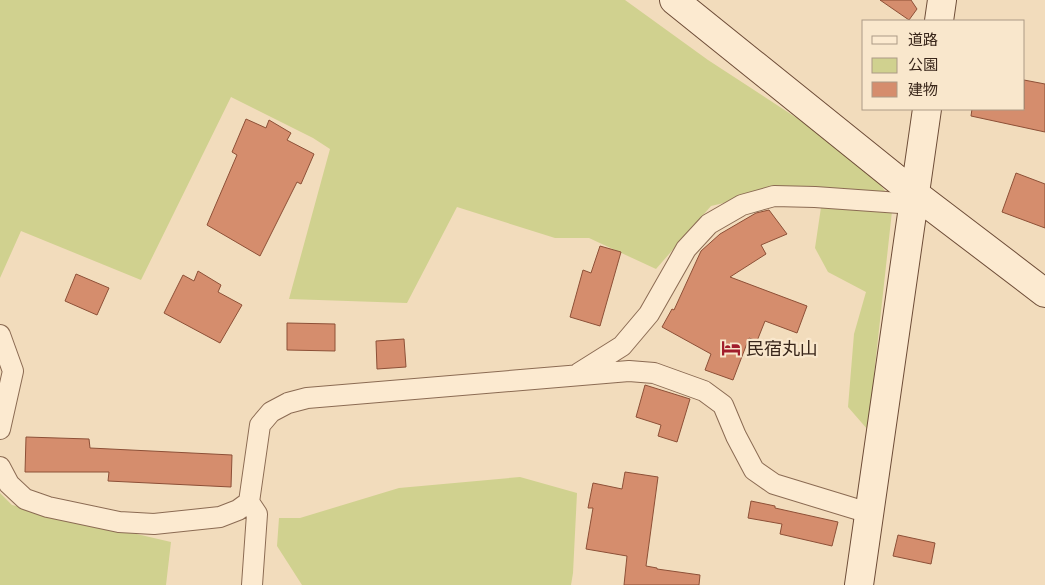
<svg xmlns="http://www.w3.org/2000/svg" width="1045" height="585" viewBox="0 0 1045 585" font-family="Merriweather,'Noto Sans JP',serif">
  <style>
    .green { fill: #d0d18f }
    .building { fill: #d58d6d; stroke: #8d5037 }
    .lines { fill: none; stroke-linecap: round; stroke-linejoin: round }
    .street-casing { stroke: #8b6b53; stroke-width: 22 }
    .secondary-casing { stroke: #6d4c37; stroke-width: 30 }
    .street { stroke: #fcead0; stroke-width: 20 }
    .secondary { stroke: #fcead0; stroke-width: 28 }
    .labels { text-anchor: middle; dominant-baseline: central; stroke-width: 4.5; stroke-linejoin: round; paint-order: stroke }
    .poi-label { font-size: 18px; fill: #39261a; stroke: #f9e7cc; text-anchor: start }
  </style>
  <rect width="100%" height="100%" fill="#f2dcbc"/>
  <path class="green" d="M 0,0 L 625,0 L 708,60 L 864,162 L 893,202 L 868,430 L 848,407 L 854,334 L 866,292 L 828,272 L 815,248 L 824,187 L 792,187 L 711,206 L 656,269 L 589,238 L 555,238 L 457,207 L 407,303 L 289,299 L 330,149 L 313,138 L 231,97 L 141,280 L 21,231 L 0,278 Z
    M 520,477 L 577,493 L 573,573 L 571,585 L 302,585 L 277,546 L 279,518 L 300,518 L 399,488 Z
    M 0,493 L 12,505 L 171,542 L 166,585 L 0,585 Z"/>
  <path class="building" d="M 880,0 L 911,0 L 917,9 L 909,20 Z
    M 1024,80 L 1045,84 L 1045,132 L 971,116 L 972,109 L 1024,109 Z
    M 246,119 L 266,128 L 269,120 L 291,133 L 287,140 L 314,154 L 301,184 L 297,182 L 260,256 L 207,225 L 237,155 L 232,152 Z
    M 1016,173 L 1045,184 L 1045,228 L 1002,212 Z
    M 769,210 L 787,234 L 761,245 L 766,254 L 730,277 L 807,306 L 797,333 L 765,321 L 757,341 L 749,338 L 733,380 L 705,370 L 711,354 L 662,327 L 672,309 L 674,310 L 701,251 L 720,234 L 756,213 Z
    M 600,246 L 621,252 L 600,326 L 570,317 L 583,270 L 591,273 Z
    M 198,271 L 221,285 L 218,292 L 242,305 L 220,343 L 164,313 L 183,275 L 194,281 Z
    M 76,274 L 109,288 L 97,315 L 65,301 Z
    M 287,323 L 335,324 L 335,351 L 287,350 Z
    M 404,339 L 406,367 L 377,369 L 376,341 Z
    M 645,385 L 690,399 L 677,442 L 658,436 L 661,425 L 636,417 Z
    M 26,437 L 89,439 L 90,448 L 232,455 L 231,487 L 108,481 L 109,472 L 25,472 Z
    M 625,472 L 658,477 L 646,566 L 657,568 L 657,569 L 700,575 L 699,585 L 624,585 L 627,556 L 586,549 L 593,508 L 588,508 L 593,483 L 622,489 Z
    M 751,501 L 775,506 L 775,508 L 838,522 L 832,546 L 780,534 L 782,524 L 748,518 Z
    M 898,535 L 935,543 L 931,564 L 893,556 Z"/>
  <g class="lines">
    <g class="street-casing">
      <path id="street" d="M 0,335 L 13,371 L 0,429
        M 579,373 L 622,346 L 649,314 L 686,249 L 709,224 L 742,205 L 774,196 L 815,197 L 914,204
        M 0,467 L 9,484 L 25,499 L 48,507 L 119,522 L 154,524 L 220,517 L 238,510 L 249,502 L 260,425 L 271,412 L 288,403 L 307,398 L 629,371 L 654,373 L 704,391 L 723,405 L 736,436 L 754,470 L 774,484 L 869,513
        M 249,502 L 257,514 L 252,585"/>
    </g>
    <g class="secondary-casing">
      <path id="secondary" d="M 674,0 L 915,194 L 1045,293
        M 939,21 L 942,0
        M 859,585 L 927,109"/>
    </g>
    <use href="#street" class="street"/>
    <use href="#secondary" class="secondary"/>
  </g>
  <defs>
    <g id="hotel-bare" transform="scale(1.5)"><path d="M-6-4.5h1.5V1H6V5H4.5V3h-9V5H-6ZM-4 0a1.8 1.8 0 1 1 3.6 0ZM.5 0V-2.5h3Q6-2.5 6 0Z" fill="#a11d2c" stroke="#f9e7cc" stroke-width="2.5" paint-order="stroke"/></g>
  </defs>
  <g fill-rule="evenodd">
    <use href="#hotel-bare" x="731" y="348"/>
  </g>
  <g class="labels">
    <g class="poi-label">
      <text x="746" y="348">民宿丸山</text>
    </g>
  </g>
  <rect x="862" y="20" width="162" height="90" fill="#f9e7cc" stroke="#ac9a85"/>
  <rect x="872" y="36" width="25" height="8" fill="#fcead0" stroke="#ac9a85"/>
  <text x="908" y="45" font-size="15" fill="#39261a">道路</text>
  <rect x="872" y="58" width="25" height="15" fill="#d0d18f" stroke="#ac9a85"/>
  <text x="908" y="70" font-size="15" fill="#39261a">公園</text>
  <rect x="872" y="82" width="25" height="15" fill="#d58d6d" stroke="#ac9a85"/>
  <text x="908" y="95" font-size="15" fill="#39261a">建物</text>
</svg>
